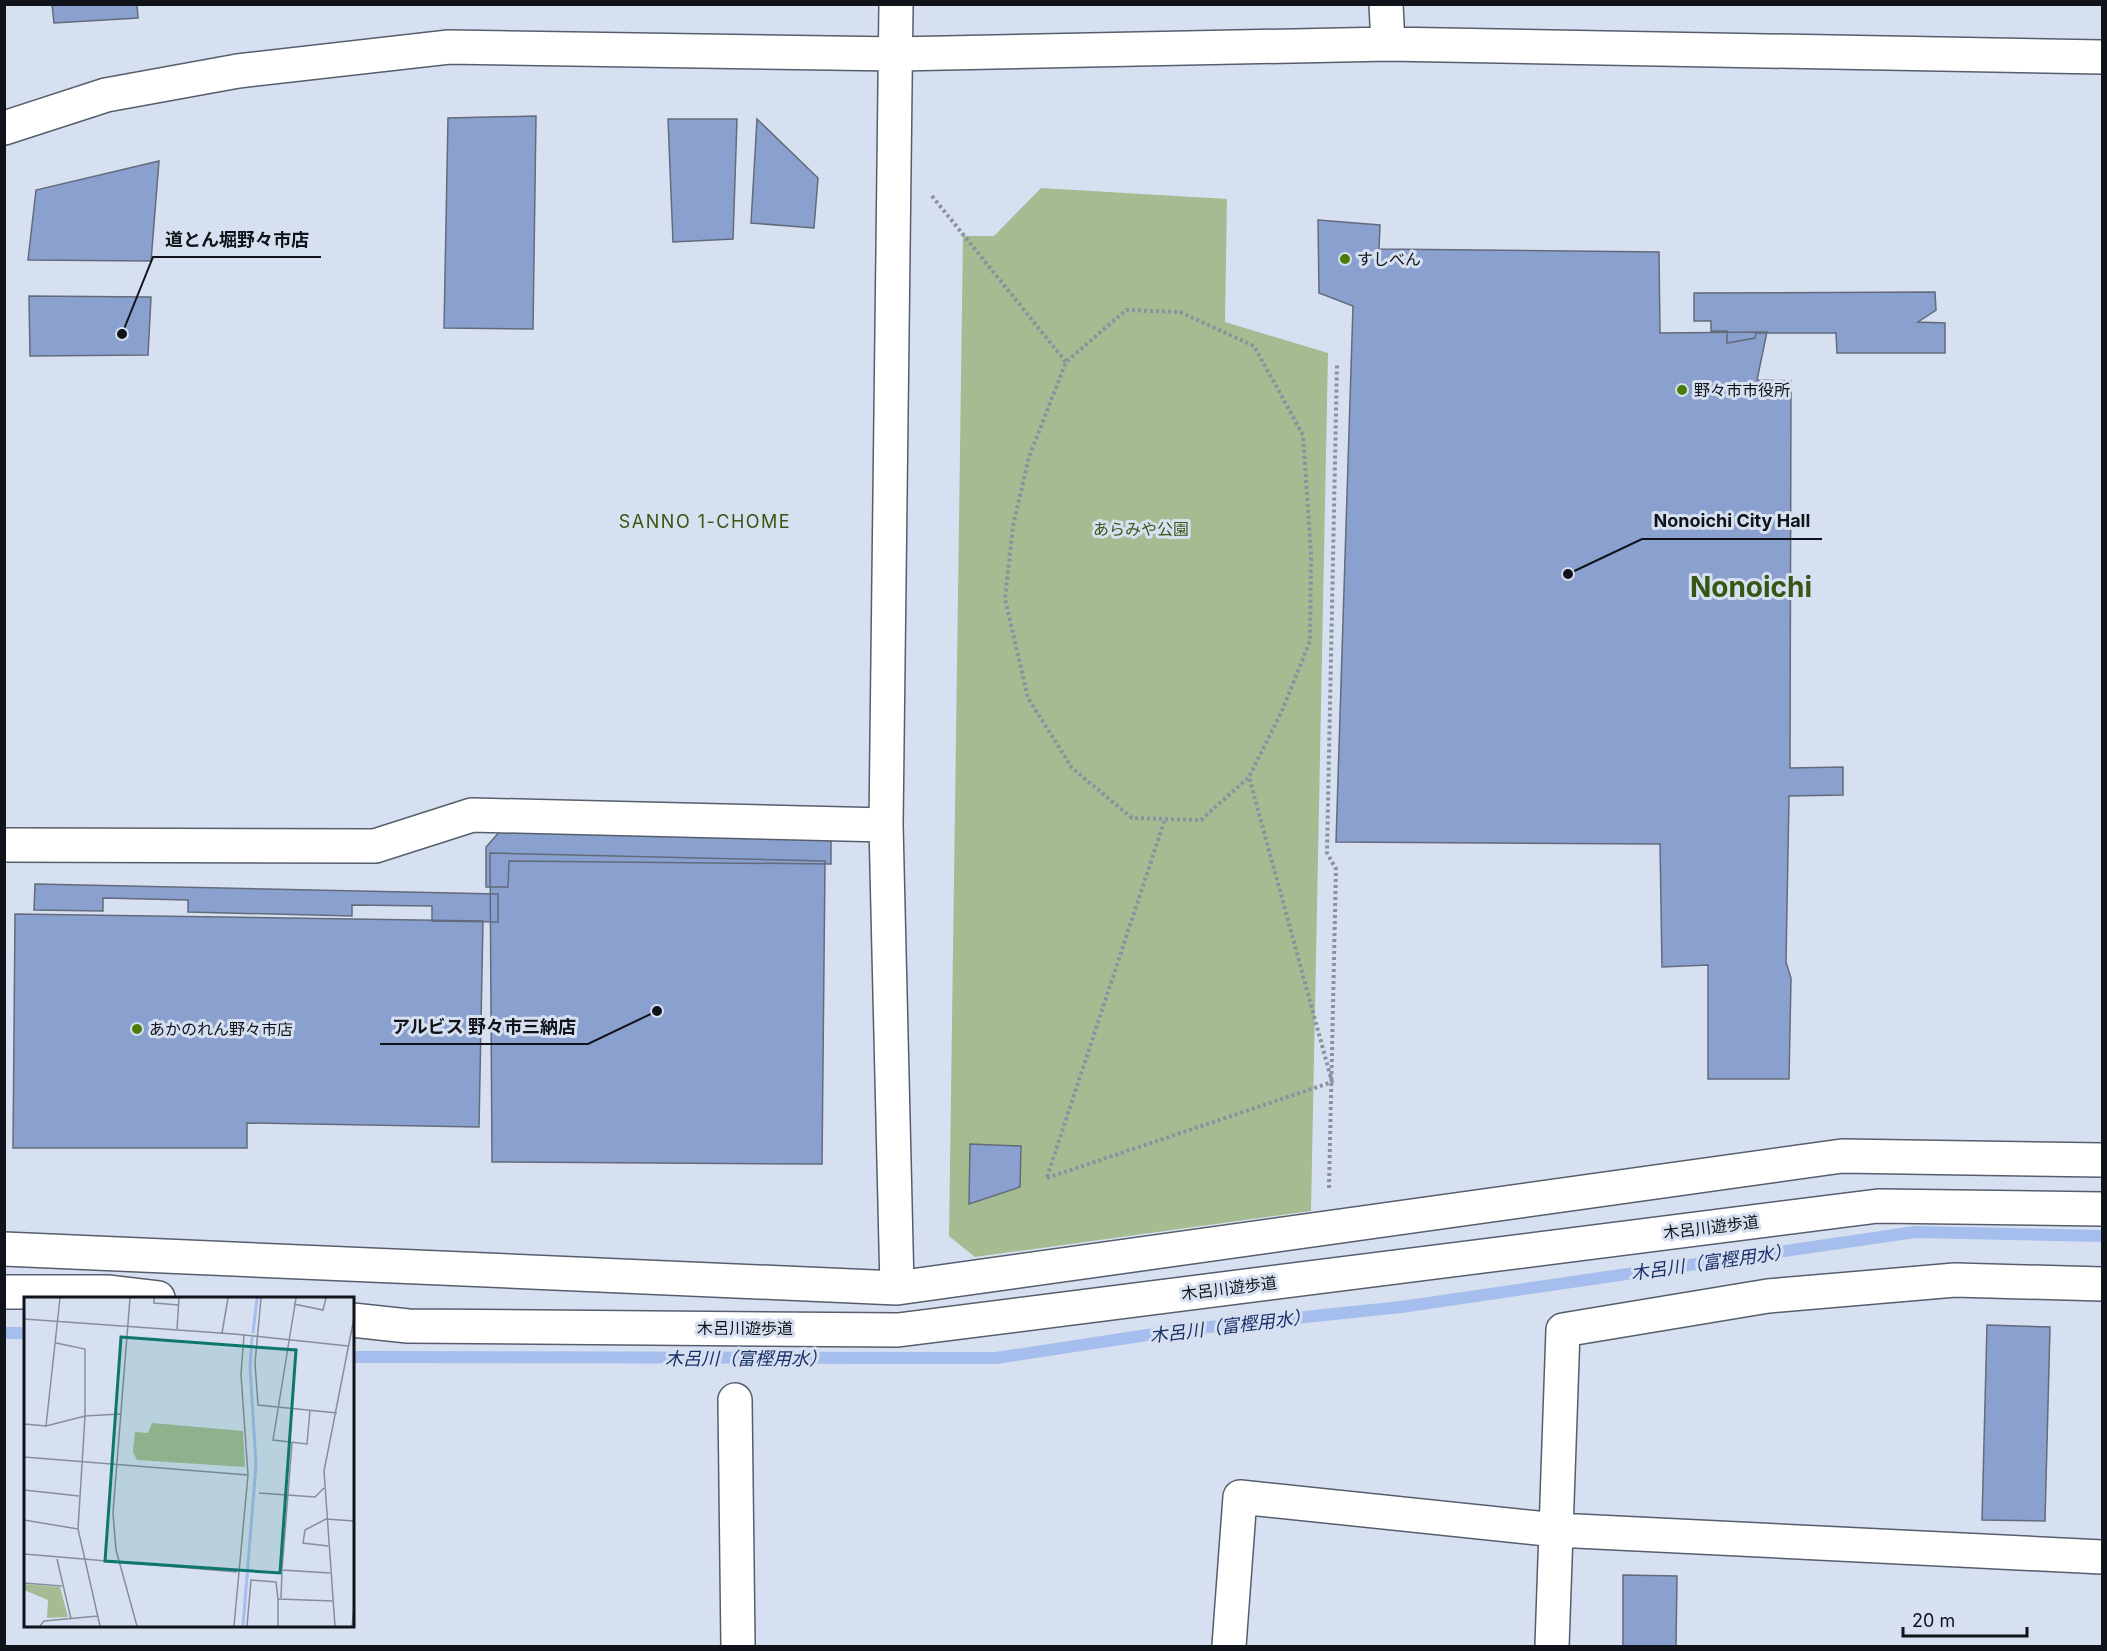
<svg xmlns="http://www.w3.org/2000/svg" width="2107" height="1651" viewBox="0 0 2107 1651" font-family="Inter,'Noto Sans JP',sans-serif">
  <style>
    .green { fill: #a5bc93 }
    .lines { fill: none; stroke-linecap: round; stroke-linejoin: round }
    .stream { stroke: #a6beed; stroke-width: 12 }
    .building { fill: #8aa1cf; stroke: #636b7a; stroke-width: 1.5 }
    .minor-casing { stroke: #565e6c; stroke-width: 36 }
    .path { stroke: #8b919e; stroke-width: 4; stroke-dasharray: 3 3; stroke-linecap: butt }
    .minor { stroke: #fff; stroke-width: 33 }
    .poi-dot { fill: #4b7c06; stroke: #d7e0f1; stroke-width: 2 }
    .labels { text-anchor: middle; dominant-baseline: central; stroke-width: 6; stroke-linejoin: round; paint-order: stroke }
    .poi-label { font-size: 16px; fill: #101319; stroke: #d7e0f1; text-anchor: start }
    .park-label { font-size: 16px; fill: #375712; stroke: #d7e0f1 }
    .street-label { font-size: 16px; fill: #101319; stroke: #d7e0f1 }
    .neighbourhood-label { font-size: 18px; letter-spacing: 1.5px; fill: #365613; stroke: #d7e0f1 }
    .water-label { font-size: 18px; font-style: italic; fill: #193169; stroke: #d7e0f1 }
    .town-label { font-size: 28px; font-weight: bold; fill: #365613; stroke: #d7e0f1 }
    .inset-river { fill: none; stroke: #a6beed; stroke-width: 3 }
    .inset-road { fill: none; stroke: #878e9b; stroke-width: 1.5 }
    .view { fill: #0f766e; fill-opacity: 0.15; stroke: #0f766e; stroke-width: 3 }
    .inset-edge { fill: none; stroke: #101319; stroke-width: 3 }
    .leader { fill: none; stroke: #101319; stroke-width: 2 }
    .callout-dot { fill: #101319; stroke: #d7e0f1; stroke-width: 2 }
    .callout-label { font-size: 18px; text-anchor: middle; font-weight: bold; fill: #101319; stroke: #d7e0f1; stroke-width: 6; stroke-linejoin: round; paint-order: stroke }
  </style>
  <rect width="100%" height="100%" fill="#d7e0f1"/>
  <path class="green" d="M 1041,188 L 1227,199 L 1225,322 L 1328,353 L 1311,1211 L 975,1257 L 949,1236 L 963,236 L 994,236 Z"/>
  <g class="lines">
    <path class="stream" d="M 4,1333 L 26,1333
      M 352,1357 L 996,1358 L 1180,1330 L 1401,1307 L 1915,1232 L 2102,1236"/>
  </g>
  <path class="building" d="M 52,4 L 137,4 L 138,18 L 54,23 Z
    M 536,116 L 533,329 L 444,328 L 448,118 Z
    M 668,119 L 737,119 L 733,239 L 673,242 Z
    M 757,119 L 818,178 L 814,228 L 751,223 Z
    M 159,161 L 151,261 L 28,260 L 36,190 Z
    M 1318,220 L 1380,225 L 1379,249 L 1659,252 L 1660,333 L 1767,332 L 1757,380 L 1791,381 L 1790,768 L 1843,767 L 1843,795 L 1789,796 L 1786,962 L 1791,978 L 1789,1079 L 1708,1079 L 1708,965 L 1662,967 L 1660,844 L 1336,842 L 1353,306 L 1319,293 Z
    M 1935,292 L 1936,310 L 1918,322 L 1945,323 L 1945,353 L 1837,353 L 1836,333 L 1756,333 L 1755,338 L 1727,343 L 1727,331 L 1711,331 L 1711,321 L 1694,321 L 1694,293 Z
    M 29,296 L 151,297 L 148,355 L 30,356 Z
    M 831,828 L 831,864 L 509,861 L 508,887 L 486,887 L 486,847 L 502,829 Z
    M 490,853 L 825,861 L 822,1164 L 492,1162 Z
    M 35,884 L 498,894 L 498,922 L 432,921 L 432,906 L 352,905 L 352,916 L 188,912 L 188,900 L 103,898 L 103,911 L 34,910 Z
    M 15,914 L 483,921 L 479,1127 L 247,1123 L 247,1148 L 13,1148 Z
    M 970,1144 L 1021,1146 L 1020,1187 L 969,1204 Z
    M 1987,1325 L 2050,1327 L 2045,1521 L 1982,1520 Z
    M 1623,1575 L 1677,1576 L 1676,1646 L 1623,1646 Z"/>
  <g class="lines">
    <g class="minor-casing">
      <path id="minor" d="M 896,4 L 886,825 L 897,1288
        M 1386,4 L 1388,44
        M 4,128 L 106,95 L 238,71 L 449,47 L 897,54 L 1388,44 L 2102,57
        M 4,845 L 375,846 L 472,815 L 886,825
        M 4,1249 L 897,1288 L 1842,1156 L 2102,1160
        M 4,1292 L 107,1292 L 158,1298
        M 352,1320 L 408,1326 L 898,1330 L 1878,1206 L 2102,1209
        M 735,1400 L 738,1646
        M 1229,1646 L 1240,1497 L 1556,1530 L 2102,1557
        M 1552,1646 L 1563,1330 L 1768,1296 L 1955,1280 L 2102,1284"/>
    </g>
    <path class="path" d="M 932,196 L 1066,362
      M 1126,310 L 1180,312 L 1254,346 L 1303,435 L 1311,554 L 1310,641 L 1282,711 L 1249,777 L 1201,820 L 1132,818 L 1072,768 L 1028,698 L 1005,599 L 1013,526 L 1029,457 L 1066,362 Z
      M 1047,1177 L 1165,819
      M 1047,1178 L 1332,1082 L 1249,777
      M 1329,1188 L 1336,869 L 1327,853 L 1337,363"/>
    <use href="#minor" class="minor"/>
  </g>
  <g class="poi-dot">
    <circle cx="1345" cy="259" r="6"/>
    <circle cx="1682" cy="390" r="6"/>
    <circle cx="137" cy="1029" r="6"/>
  </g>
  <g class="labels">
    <g class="poi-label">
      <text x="1357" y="259">すしべん</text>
      <text x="1694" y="390">野々市市役所</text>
      <text x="149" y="1029">あかのれん野々市店</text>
    </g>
    <g class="park-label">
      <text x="1141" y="529">あらみや公園</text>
    </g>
    <g class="street-label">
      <text transform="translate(1711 1227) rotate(-7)">木呂川遊歩道</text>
      <text transform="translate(1229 1288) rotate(-7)">木呂川遊歩道</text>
      <text x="745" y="1328">木呂川遊歩道</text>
    </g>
    <g class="neighbourhood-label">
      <text x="705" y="521">SANNO 1-CHOME</text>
    </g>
    <g class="water-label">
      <text transform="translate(1711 1262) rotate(-8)">木呂川（富樫用水）</text>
      <text transform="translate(1230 1326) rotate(-7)">木呂川（富樫用水）</text>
      <text x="746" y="1358">木呂川（富樫用水）</text>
    </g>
    <g class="town-label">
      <text x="1751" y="587">Nonoichi</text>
    </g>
  </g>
  <g transform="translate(24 1297)">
    <rect width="330" height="330" fill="#d7e0f1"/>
    <path d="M 128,126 L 219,134 L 221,170 L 113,163 L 109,155 L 111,135 L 124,136 ZM 0,287 L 36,290 L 44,320 L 23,321 L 24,303 L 0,293 Z" fill="#a5bc93"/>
    <path class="inset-river" d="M 229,36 L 233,1M 219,329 L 232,168 L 226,70 L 228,40"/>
    <path class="inset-road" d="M 106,1 L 89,216 L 92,253 L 113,329M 130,1 L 130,6 L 155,8M 237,1 L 231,66 L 234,108 L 313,116M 272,1 L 249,143 L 283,147 L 286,113M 270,7 L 299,13 L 302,1M 0,22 L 210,37 L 324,49M 153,32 L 155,1M 198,36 L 204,1M 32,46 L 61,52 L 61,119 L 54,232 L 76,329M 0,127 L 22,129 L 61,119 L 96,117M 22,129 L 36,1M 268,146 L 258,273 L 306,276M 0,160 L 224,178M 0,193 L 55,199M 235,196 L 291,200 L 300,191M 0,223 L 54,232M 304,249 L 279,246 L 281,233 L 302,222 L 330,224M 0,257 L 213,275M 33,262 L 47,322M 0,286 L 38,289M 257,301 L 258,273M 16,329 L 20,324 L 74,319M 210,329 L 224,178 L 217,77 L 220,38M 223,329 L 227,283 L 252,285 L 254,302 L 309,304M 254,329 L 254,302M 311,329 L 300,174 L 330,21M 328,329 L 330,311"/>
    <path class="view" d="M 97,40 L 272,53 L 256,276 L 81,264 Z"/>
    <rect width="330" height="330" class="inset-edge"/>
  </g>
  <path class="leader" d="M122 334L153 257H321M1568 574L1642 539H1822M657 1011L588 1044H380"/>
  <g class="callout-dot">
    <circle cx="122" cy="334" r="6"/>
    <circle cx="1568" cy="574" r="6"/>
    <circle cx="657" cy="1011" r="6"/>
  </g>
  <g class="callout-label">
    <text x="237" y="246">道とん堀野々市店</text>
    <text x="1732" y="527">Nonoichi City Hall</text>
    <text x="484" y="1033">アルビス 野々市三納店</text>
  </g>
  <rect width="2107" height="1651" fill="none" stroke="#101319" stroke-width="12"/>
  <path d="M1903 1627v9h124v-9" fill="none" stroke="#101319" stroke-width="3"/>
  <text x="1912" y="1627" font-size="18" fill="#101319" stroke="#d7e0f1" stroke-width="4.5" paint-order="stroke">20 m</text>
</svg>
